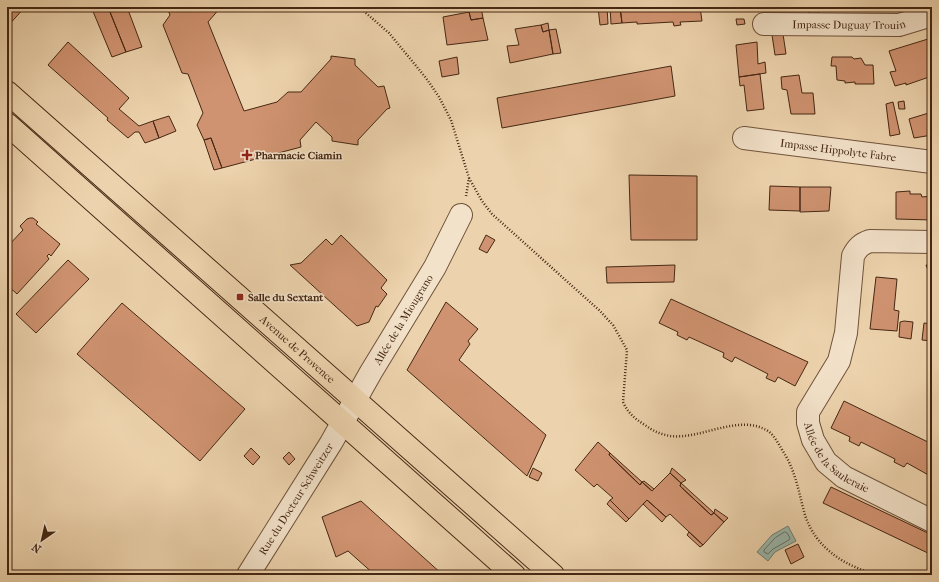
<svg xmlns="http://www.w3.org/2000/svg" width="939" height="582" viewBox="0 0 939 582" font-family="'IM FELL French Canon',serif">
  <style>
    .water { fill: #99b7ac; stroke: #777d6f }
    .lines { fill: none; stroke-linecap: round; stroke-linejoin: round }
    .shore { stroke: #6f6f60; stroke-width: 1 }
    .building { fill: #d09371; stroke: #452713 }
    .minor-casing { stroke: #6f523a; stroke-width: 24 }
    .major-casing { stroke: #452713; stroke-width: 24 }
    .path { stroke: #452713; stroke-width: 2.5; stroke-dasharray: 1 2; stroke-linecap: butt }
    .minor { stroke: #f3e2ca; stroke-width: 22 }
    .major { stroke: #edd3ad; stroke-width: 22 }
    .poi-dot { fill: #8f2418; stroke: #f3e2ca; stroke-width: 1.5 }
    .labels { text-anchor: middle; dominant-baseline: central; stroke-width: 3; stroke-linejoin: round; paint-order: stroke }
    .street-label { font-size: 11px; fill: #452713; stroke: #f3e2ca }
    .poi-label { font-size: 11px; font-weight: bold; fill: #452713; stroke: #f3e2ca; text-anchor: start }
  </style>
  <rect width="100%" height="100%" fill="#edd3ad"/>
  <filter id="stains"><feTurbulence type="fractalNoise" baseFrequency=".005" numOctaves="4"/><feColorMatrix values="0 0 0 0 .2 0 0 0 0 .09 0 0 0 0 .02 0 0 0 .5 -.17"/></filter>
  <radialGradient id="worn" r=".72"><stop offset=".6" stop-color="#630" stop-opacity="0"/><stop offset="1" stop-color="#630" stop-opacity=".3"/></radialGradient>
  <path class="water" d="M 788,526 L 796,541 L 775,552 L 768,561 L 757,552 L 772,535 Z"/>
  <g class="lines">
    <path class="shore" d="M 785,532 L 787,533 L 790,538 L 789,540 L 773,549 L 768,554 L 764,552 L 764,550 L 775,538 Z"/>
  </g>
  <path class="building" d="M 7,7 L 25,7 L 7,27 Z
    M 99,7 L 108,7 L 126,52 L 112,57 L 92,9 Z
    M 108,7 L 127,7 L 142,47 L 126,52 Z
    M 167,7 L 221,7 L 208,22 L 244,111 L 277,102 L 288,92 L 301,92 L 331,59 L 331,56 L 355,59 L 355,65 L 378,87 L 384,86 L 390,108 L 387,109 L 358,140 L 358,145 L 332,141 L 332,137 L 316,122 L 300,140 L 301,147 L 222,168 L 211,138 L 204,140 L 197,125 L 203,113 L 188,74 L 182,73 L 163,25 L 170,15 Z
    M 473,7 L 481,7 L 483,18 L 471,20 L 468,8 Z
    M 598,7 L 607,7 L 608,24 L 600,25 Z
    M 610,7 L 620,7 L 622,23 L 611,24 Z
    M 620,7 L 700,7 L 702,21 L 680,22 L 681,25 L 674,26 L 673,22 L 637,24 L 637,22 L 622,23 Z
    M 733,7 L 744,7 L 742,7 L 742,9 L 733,10 Z
    M 808,7 L 818,7 L 819,16 L 809,17 Z
    M 897,7 L 917,7 L 918,11 L 897,11 Z
    M 469,12 L 471,20 L 483,18 L 488,40 L 447,45 L 443,17 Z
    M 736,19 L 744,19 L 745,24 L 737,25 Z
    M 548,23 L 549,30 L 543,32 L 541,25 Z
    M 541,25 L 543,32 L 549,30 L 553,54 L 510,63 L 507,46 L 519,45 L 515,29 Z
    M 556,29 L 561,53 L 553,54 L 549,30 Z
    M 783,34 L 786,54 L 775,55 L 772,35 Z
    M 928,39 L 932,49 L 932,76 L 906,85 L 906,83 L 895,86 L 890,72 L 896,71 L 889,51 Z
    M 68,42 L 129,98 L 119,109 L 139,126 L 153,121 L 159,138 L 145,143 L 139,132 L 135,132 L 128,138 L 107,120 L 108,118 L 48,65 Z
    M 757,42 L 758,64 L 765,62 L 766,73 L 739,77 L 736,45 Z
    M 457,57 L 459,74 L 442,77 L 439,61 Z
    M 832,57 L 852,57 L 854,59 L 861,58 L 865,65 L 873,65 L 874,84 L 855,84 L 855,82 L 845,83 L 845,81 L 837,80 L 836,66 L 831,66 Z
    M 671,66 L 675,96 L 502,128 L 497,98 Z
    M 760,74 L 764,109 L 747,111 L 744,85 L 740,86 L 739,77 Z
    M 799,75 L 802,93 L 813,93 L 815,114 L 791,114 L 787,90 L 782,89 L 781,77 Z
    M 904,101 L 905,109 L 899,109 L 898,102 Z
    M 893,102 L 900,134 L 890,136 L 886,104 Z
    M 932,112 L 932,135 L 914,138 L 909,119 Z
    M 169,116 L 176,131 L 159,138 L 153,121 Z
    M 211,138 L 222,168 L 214,170 L 204,140 Z
    M 629,175 L 697,176 L 697,240 L 631,240 Z
    M 770,186 L 800,187 L 800,211 L 769,210 Z
    M 800,187 L 831,187 L 829,211 L 800,212 Z
    M 910,191 L 910,194 L 921,194 L 922,197 L 932,196 L 932,220 L 896,219 L 896,192 Z
    M 30,218 L 33,218 L 38,222 L 36,224 L 60,244 L 51,256 L 49,254 L 47,256 L 49,259 L 17,294 L 7,285 L 7,247 L 23,230 L 20,226 L 27,219 Z
    M 341,235 L 387,280 L 381,288 L 387,294 L 378,307 L 376,306 L 369,322 L 357,326 L 290,265 L 301,263 L 326,239 L 332,245 Z
    M 486,235 L 495,240 L 487,253 L 479,249 Z
    M 68,260 L 89,279 L 36,333 L 16,314 Z
    M 675,265 L 674,282 L 607,283 L 606,267 Z
    M 926,265 L 932,265 L 932,281 Z
    M 876,277 L 897,279 L 894,310 L 899,311 L 897,331 L 870,329 Z
    M 671,299 L 808,362 L 795,386 L 778,377 L 775,382 L 766,378 L 768,374 L 735,357 L 732,362 L 723,357 L 724,353 L 689,337 L 687,340 L 677,335 L 678,332 L 659,323 Z
    M 446,302 L 478,329 L 468,341 L 470,344 L 459,360 L 546,435 L 527,476 L 407,370 Z
    M 122,303 L 245,409 L 200,461 L 77,354 Z
    M 904,321 L 913,322 L 911,339 L 899,337 L 900,322 Z
    M 924,323 L 932,324 L 932,341 L 922,340 Z
    M 844,401 L 932,444 L 932,477 L 907,463 L 904,467 L 894,462 L 895,459 L 861,442 L 859,446 L 849,441 L 850,437 L 831,428 Z
    M 598,442 L 610,453 L 609,455 L 640,485 L 642,482 L 652,491 L 670,473 L 681,483 L 680,486 L 711,515 L 714,513 L 724,522 L 703,545 L 670,514 L 666,517 L 647,500 L 629,519 L 610,500 L 613,498 L 597,484 L 594,487 L 575,470 Z
    M 251,448 L 260,457 L 253,465 L 244,456 Z
    M 289,452 L 295,459 L 289,465 L 283,458 Z
    M 610,453 L 642,482 L 640,485 L 609,455 Z
    M 533,468 L 542,473 L 538,481 L 529,477 Z
    M 672,468 L 686,480 L 681,483 L 670,473 Z
    M 644,481 L 654,489 L 652,491 L 642,482 Z
    M 681,483 L 714,513 L 711,515 L 680,486 Z
    M 831,487 L 932,535 L 932,555 L 823,503 Z
    M 610,500 L 629,519 L 626,522 L 607,504 Z
    M 647,500 L 666,517 L 662,522 L 643,504 Z
    M 361,501 L 443,575 L 375,575 L 348,551 L 336,557 L 322,517 Z
    M 715,509 L 728,518 L 724,522 L 714,513 Z
    M 689,532 L 703,545 L 700,547 L 687,535 Z
    M 798,544 L 804,557 L 791,564 L 785,550 Z"/>
  <g class="lines">
    <g class="minor-casing">
      <g id="minor">
        <path id="s1" d="M 764,24 L 899,25 L 932,15"/>
        <path id="s2" d="M 744,138 L 932,162"/>
        <path id="s3" d="M 932,242 L 870,241 C 861,244 857,248 853,256 L 846,333 L 839,361 L 808,412 L 808,423 L 813,440 L 826,462 L 844,477 L 932,521"/>
        <path id="s4" d="M 248,575 L 331,443 L 371,372 L 435,267 L 461,215"/>
      </g>
    </g>
    <g class="major-casing">
      <g id="major">
        <path id="s5" d="M 7,92 L 553,575"/>
        <path d="M 7,124 L 514,575"/>
      </g>
    </g>
    <path class="path" d="M 359,7 L 389,33 L 426,78 L 439,97 L 451,120 L 469,178 L 466,196
      M 469,178 L 482,201 L 492,214 L 599,310 L 613,325 L 627,350 L 623,402 C 628,413 635,419 645,425 C 653,431 660,434 670,436 C 701,440 739,413 768,431 C 775,436 779,445 784,453 C 796,472 799,494 805,515 C 816,549 846,567 879,575"/>
    <use href="#minor" class="minor"/>
    <use href="#major" class="major"/>
  </g>
  <g class="poi-dot">
    <path d="M245 149h4v4h4v4h-4v4h-4v-4h-4v-4h4z"/>
    <rect x="236" y="293" width="8" height="8" rx="2"/>
  </g>
  <g class="labels">
    <g class="street-label">
      <text stroke="none"><textPath href="#s1" startOffset="85">Impasse Duguay Trouin</textPath></text>
      <text stroke="none"><textPath href="#s2" startOffset="95">Impasse Hippolyte Fabre</textPath></text>
      <text stroke="none"><textPath href="#s4" startOffset="299">Allée de la Miougrano</textPath></text>
      <text stroke="none"><textPath href="#s5" startOffset="388">Avenue de Provence</textPath></text>
      <text stroke="none"><textPath href="#s3" startOffset="309">Allée de la Sauleraie</textPath></text>
      <text stroke="none"><textPath href="#s4" startOffset="90">Rue du Docteur Schweitzer</textPath></text>
    </g>
    <g class="poi-label">
      <text x="255" y="155">Pharmacie Ciamin</text>
      <text x="248" y="297">Salle du Sextant</text>
    </g>
  </g>
  <rect width="939" height="582" fill="none" stroke="#edd3ad" stroke-width="24"/>
  <rect x="8" y="8" width="923" height="566" fill="none" stroke="#452713" stroke-width="2"/>
  <rect x="12" y="12" width="915" height="558" fill="none" stroke="#452713"/>
  <g transform="translate(42 540) rotate(214)" stroke="#f3e2ca" stroke-width="3" paint-order="stroke">
  <path d="M0-3L7 15L0 10L-7 15Z" fill="#452713"/>
  <text y="-6" font-size="11" font-weight="bold" text-anchor="middle" fill="#452713">N</text>
  </g>
  <rect width="100%" height="100%" filter="url(#stains)"/>
  <rect width="100%" height="100%" fill="url(#worn)"/>
</svg>
